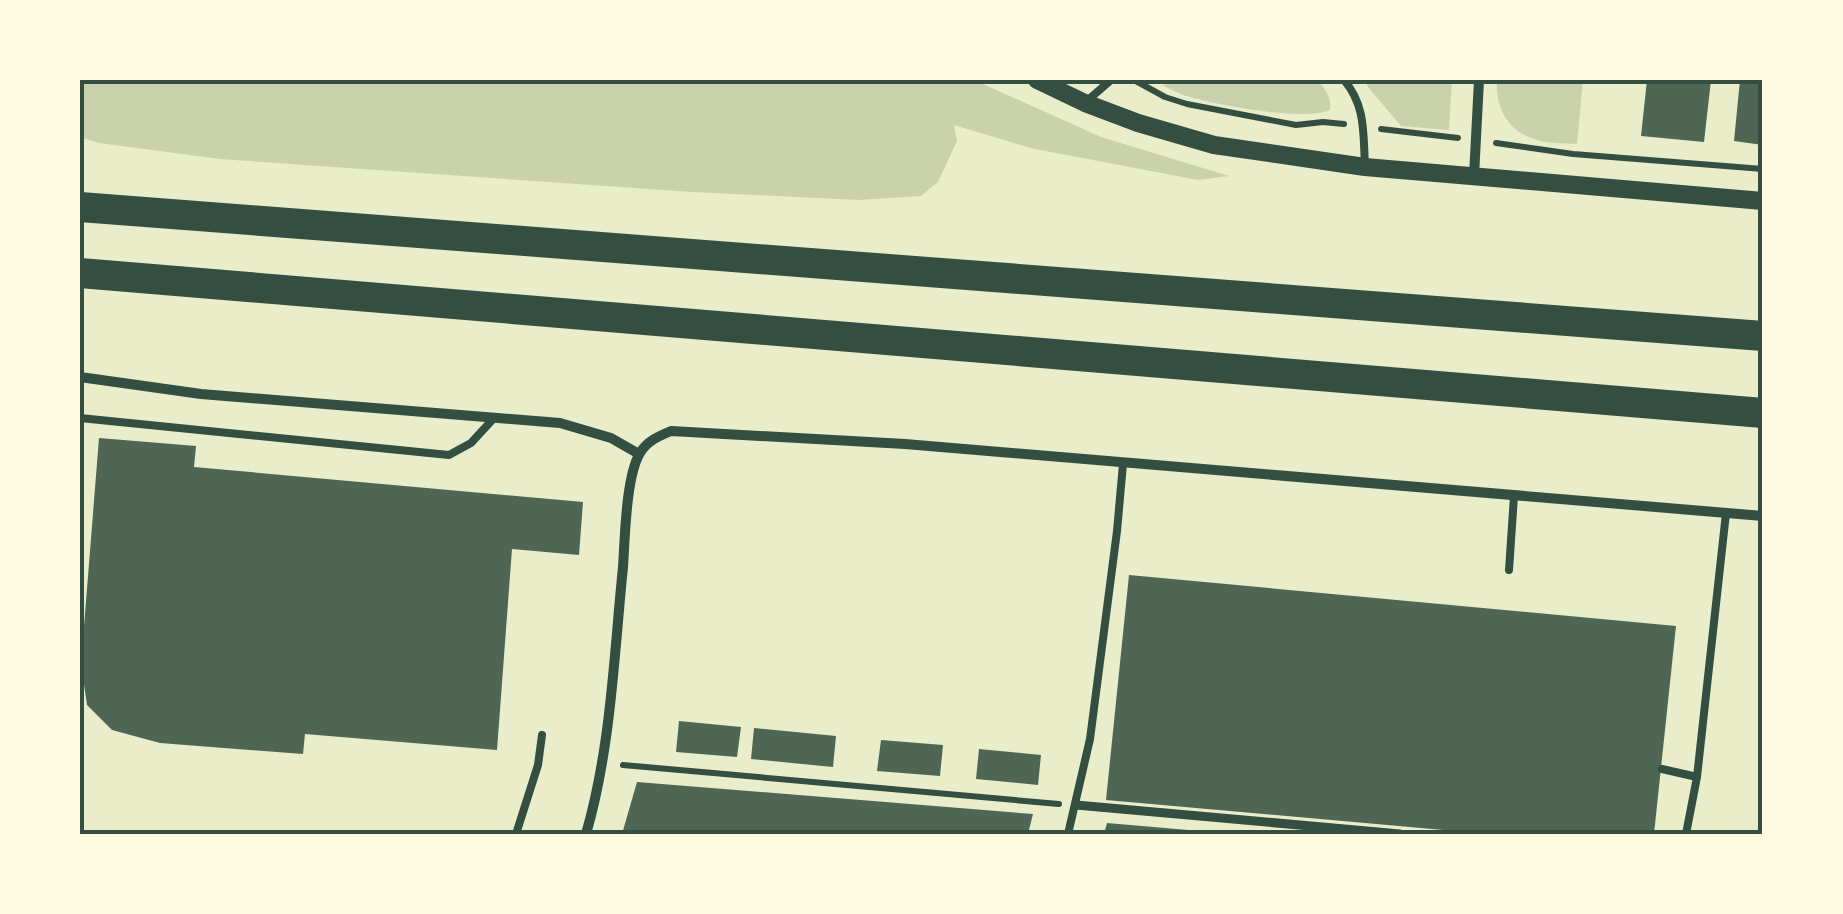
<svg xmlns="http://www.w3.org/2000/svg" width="1843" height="914" viewBox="0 0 1843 914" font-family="'Fira Sans',sans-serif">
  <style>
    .green { fill: #cad2ad }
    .building { fill: #4f6655 }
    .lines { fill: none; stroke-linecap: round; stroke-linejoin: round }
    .path { stroke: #344e41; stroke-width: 6 }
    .service { stroke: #344e41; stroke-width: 8 }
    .pedestrian { stroke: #344e41; stroke-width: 9 }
    .minor { stroke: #344e41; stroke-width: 10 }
    .tertiary { stroke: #344e41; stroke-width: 18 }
    .motorway { stroke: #344e41; stroke-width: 30 }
    .neatline { fill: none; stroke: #344e41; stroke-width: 4 }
  </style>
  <rect width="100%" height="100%" fill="#e9edc9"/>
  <path class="green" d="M 80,80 L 974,80 L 1101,137 L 1229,176 L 1198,180 L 1030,148 L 954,125 L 957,141 L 938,182 L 921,196 L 858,200 L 692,192 L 220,159 L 99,143 L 80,137 Z
    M 1185,80 L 1198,80 L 1210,84 L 1248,80 L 1318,80 C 1325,90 1332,97 1330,110 C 1305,122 1211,104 1183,95 C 1176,92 1168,88 1162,85 Z
    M 1365,80 L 1452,80 L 1449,130 L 1401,126 L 1368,87 Z
    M 1497,80 L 1583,80 L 1577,144 C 1563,143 1547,144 1534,139 C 1508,131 1495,107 1497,80 Z"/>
  <path class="building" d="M 1647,80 L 1711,80 L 1704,142 L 1641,136 Z
    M 1740,80 L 1763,80 L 1763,145 L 1734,141 Z
    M 99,438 L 196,446 L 194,467 L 583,502 L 579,555 L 512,549 L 497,750 L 305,734 L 303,754 L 160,743 L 112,730 L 87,705 L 81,664 Z
    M 1129,575 L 1676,626 L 1654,834 L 1488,834 L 1106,800 Z
    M 679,721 L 741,727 L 737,757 L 676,752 Z
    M 754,728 L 836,736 L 833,767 L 751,759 Z
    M 881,740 L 943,745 L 940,776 L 877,771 Z
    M 979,749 L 1041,755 L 1038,785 L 976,779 Z
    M 637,782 L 1033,814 L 1028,834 L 622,834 Z
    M 1107,823 L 1200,831 L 1199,834 L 1104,834 Z"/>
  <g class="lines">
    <path class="path" d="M 1134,80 L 1165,97 L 1187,104 L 1296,125 L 1323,122 L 1344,124
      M 1381,129 L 1458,138
      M 1496,143 L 1573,154 L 1763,169
      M 623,765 L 1059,804"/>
    <path class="service" d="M 1344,80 C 1366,106 1363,133 1365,165
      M 1088,100 L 1111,80
      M 80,418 L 449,455 L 471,443 L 494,418
      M 1509,570 L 1514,496
      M 1662,769 L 1697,777
      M 516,834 L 538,765 L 542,735
      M 1068,834 L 1090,739 L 1117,531 L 1123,464
      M 1686,834 L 1697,777 L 1726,513"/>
    <path class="pedestrian" d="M 1076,805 L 1400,834"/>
    <path class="minor" d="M 1474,176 L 1479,80
      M 80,377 L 201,394 L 560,423 L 611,438 L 639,454
      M 586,834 C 611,748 614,655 623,567 C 625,537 626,476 640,453 C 647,441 659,436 671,431 L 905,444 L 1763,516"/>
    <path class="tertiary" d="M 1037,80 L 1085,103 L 1138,123 L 1214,145 L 1365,167 L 1763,201"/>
    <path class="motorway" d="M 80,207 L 1763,336
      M 80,273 L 1763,413"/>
  </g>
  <rect width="1843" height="914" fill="none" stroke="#fefae0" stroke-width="165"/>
  <rect x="82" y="82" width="1678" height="750" class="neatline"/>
</svg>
